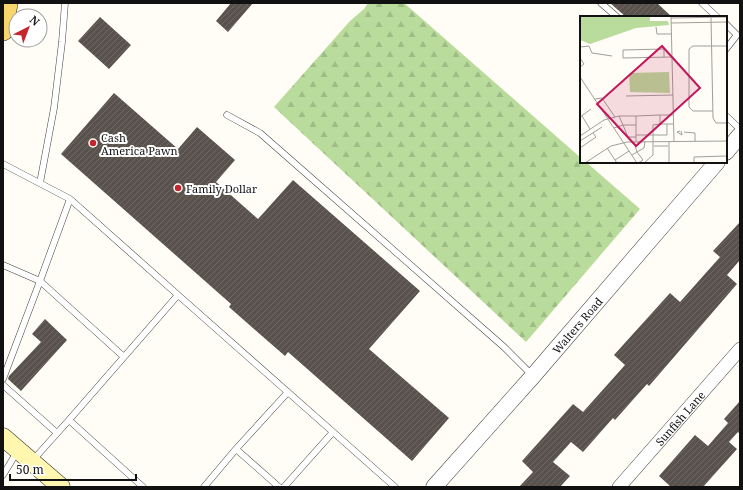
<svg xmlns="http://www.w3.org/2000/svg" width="743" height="490" viewBox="0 0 743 490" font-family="'Noto Serif',serif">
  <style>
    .forest { fill: url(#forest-firs) }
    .building { fill: url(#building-hatch) }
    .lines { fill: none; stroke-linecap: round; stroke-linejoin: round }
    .service-casing { stroke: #444; stroke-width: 7 }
    .minor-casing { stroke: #444; stroke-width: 14 }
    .tertiary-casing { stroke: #444; stroke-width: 17 }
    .secondary-casing { stroke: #333; stroke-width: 19 }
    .primary-casing { stroke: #222; stroke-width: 22 }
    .service { stroke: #fff; stroke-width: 6 }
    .minor { stroke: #fff; stroke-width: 13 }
    .tertiary { stroke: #fff; stroke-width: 16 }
    .secondary { stroke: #fff6b0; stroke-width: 18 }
    .primary { stroke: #f9d66b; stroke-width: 21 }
    .poi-dot { fill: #c4262e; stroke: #fff; stroke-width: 1.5 }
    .labels { text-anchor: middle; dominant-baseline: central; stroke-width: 4; stroke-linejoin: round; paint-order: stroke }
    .poi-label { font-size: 11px; fill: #111; stroke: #fff; text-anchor: start }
    .street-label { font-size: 11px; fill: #111; stroke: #fff }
    .inset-road { fill: none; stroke: #a09f9a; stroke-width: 1 }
    .view { fill: #c2185b; fill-opacity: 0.15; stroke: #c2185b; stroke-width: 2 }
    .inset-edge { fill: none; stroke: #111; stroke-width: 2 }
  </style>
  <defs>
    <pattern id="forest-firs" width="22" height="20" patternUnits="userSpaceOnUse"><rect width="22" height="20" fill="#b9dc9c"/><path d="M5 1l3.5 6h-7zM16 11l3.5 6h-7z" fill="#9ebc85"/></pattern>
    <pattern id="building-hatch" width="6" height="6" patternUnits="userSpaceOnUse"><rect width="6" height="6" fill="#5a524d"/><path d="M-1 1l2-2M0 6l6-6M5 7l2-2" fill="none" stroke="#6d6662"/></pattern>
  </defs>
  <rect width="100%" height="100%" fill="#fffdf5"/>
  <path class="forest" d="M 368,3 L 404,3 L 581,158 L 581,162 L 586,162 L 640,209 L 526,342 L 274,107 L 350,21 L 364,9 Z"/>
  <path class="building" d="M 231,3 L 253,3 L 228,32 L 216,21 Z
    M 610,3 L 657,3 L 672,17 L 626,17 Z
    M 100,17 L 131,45 L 109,69 L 78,41 Z
    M 114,93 L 178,149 L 197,127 L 235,160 L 216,182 L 258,219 L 293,180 L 420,291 L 369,349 L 449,418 L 412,461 L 288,352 L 285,356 L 229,307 L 231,304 L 61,154 Z
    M 740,222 L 740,260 L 727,275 L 737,284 L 649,386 L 647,384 L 615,420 L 613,418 L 583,452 L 571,442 L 553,462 L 570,476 L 560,487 L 519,487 L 533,472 L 522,461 L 573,404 L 583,412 L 625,365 L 614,355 L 670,293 L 680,302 L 720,257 L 713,251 Z
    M 45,319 L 67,340 L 21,391 L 8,379 L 9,376 L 41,342 L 32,334 Z
    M 740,401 L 740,434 L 738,432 L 729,442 L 737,449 L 703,487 L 671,487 L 659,476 L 695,435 L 708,446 L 728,423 L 724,419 Z"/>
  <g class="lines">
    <g class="service-casing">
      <path id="service" d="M 601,3 L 617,17
        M 702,3 L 717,17
        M 726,24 L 737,35 L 726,49
        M 227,115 L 260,133 L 504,347 L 533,376
        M 726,116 L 740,129
        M 3,164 L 70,199
        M 40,183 L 54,108 L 62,42 L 65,3
        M 3,265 L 40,281 L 3,379
        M 124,357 L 40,281 L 70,199 L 178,295
        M 3,385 L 57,433
        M 69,420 L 178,295 L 333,432
        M 236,449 L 288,392
        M 33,460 L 69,420 L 143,487
        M 3,475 L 17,452
        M 204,487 L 236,449 L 279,487
        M 284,487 L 333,432 L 395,487"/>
    </g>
    <g class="minor-casing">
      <g id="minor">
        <path id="s1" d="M 619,487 L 740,349"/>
      </g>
    </g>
    <g class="tertiary-casing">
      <g id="tertiary">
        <path d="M 726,152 L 740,135"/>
        <path id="s2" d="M 434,487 L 533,376 L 717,162"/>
      </g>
    </g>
    <g class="secondary-casing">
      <path id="secondary" d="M 3,437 L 61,487"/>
    </g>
    <g class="primary-casing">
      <path id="primary" d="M 3,30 L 7,3"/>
    </g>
    <use href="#service" class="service"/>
    <use href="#minor" class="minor"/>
    <use href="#tertiary" class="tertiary"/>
    <use href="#secondary" class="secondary"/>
    <use href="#primary" class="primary"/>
  </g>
  <g class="poi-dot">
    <circle cx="93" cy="143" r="4"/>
    <circle cx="178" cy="188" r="4"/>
  </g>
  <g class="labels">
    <g class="poi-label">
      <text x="101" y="137">Cash<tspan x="101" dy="13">America Pawn</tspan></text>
      <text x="186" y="188">Family Dollar</text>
    </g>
    <g class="street-label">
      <text stroke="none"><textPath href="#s2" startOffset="216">Walters Road</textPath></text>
      <text stroke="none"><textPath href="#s1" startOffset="92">Sunfish Lane</textPath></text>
    </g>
  </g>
  <g transform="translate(580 16)">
    <rect width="147" height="147" fill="#fffdf5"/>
    <path d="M 0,0 L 70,0 L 70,5 L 88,5 L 89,9 L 56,12 L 10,28 L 0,24 ZM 89,56 L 90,77 L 50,76 L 49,57 Z" fill="#b9dc9c"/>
    <path class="inset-road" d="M 91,0 L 94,125M 91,2 L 147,1M 131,2 L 133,102 L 136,107 L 147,107M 91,7 L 147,6M 76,11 L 77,18 L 92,18M 0,31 L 9,30 L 12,37 L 32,40M 84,41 L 84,33 L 43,34 L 43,42 L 92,41M 0,42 L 4,48 L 0,51M 0,61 L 57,147M 46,80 L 93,79M 15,83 L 22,82 L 35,101M 133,95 L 113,95 L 109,91 L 109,33 L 113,30 L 147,30M 2,100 L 10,113M 56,100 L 39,100 L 43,109 L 56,109M 0,101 L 11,93M 93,108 L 80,108 L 80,99 L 93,99M 34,112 L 43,109 L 48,121 L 56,121M 100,115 L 97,116 L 102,119 L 101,115M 104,116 L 115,117 L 115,125M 56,119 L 56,100 L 80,99M 0,120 L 24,104 L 39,100M 0,125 L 22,111M 56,125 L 56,119 L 87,119 L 87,108M 89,126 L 89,147M 74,130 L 88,130M 0,132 L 16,121 L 13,117M 27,132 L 37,147M 52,139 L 57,136 L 54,126M 35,144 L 49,135M 5,147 L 31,130 L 47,126 L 147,125M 58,147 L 63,144 L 57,136 L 64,132 L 65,125M 64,147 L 73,139 L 73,109 L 80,108M 114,147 L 114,141 L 147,140"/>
    <path class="view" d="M 82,30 L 120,72 L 56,130 L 17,88 Z"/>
    <rect width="147" height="147" class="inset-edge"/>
  </g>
  <rect width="743" height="490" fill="none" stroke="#111111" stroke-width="8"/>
  <g transform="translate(28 28) rotate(42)"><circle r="19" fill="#ffffff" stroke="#a0a0a0"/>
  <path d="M0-3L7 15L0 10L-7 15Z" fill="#c4262e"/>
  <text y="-6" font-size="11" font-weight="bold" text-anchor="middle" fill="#111111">N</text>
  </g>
  <path d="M10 474v6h126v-6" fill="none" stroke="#111111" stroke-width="2"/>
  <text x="16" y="474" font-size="12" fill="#111111" stroke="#ffffff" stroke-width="3" paint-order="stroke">50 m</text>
</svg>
